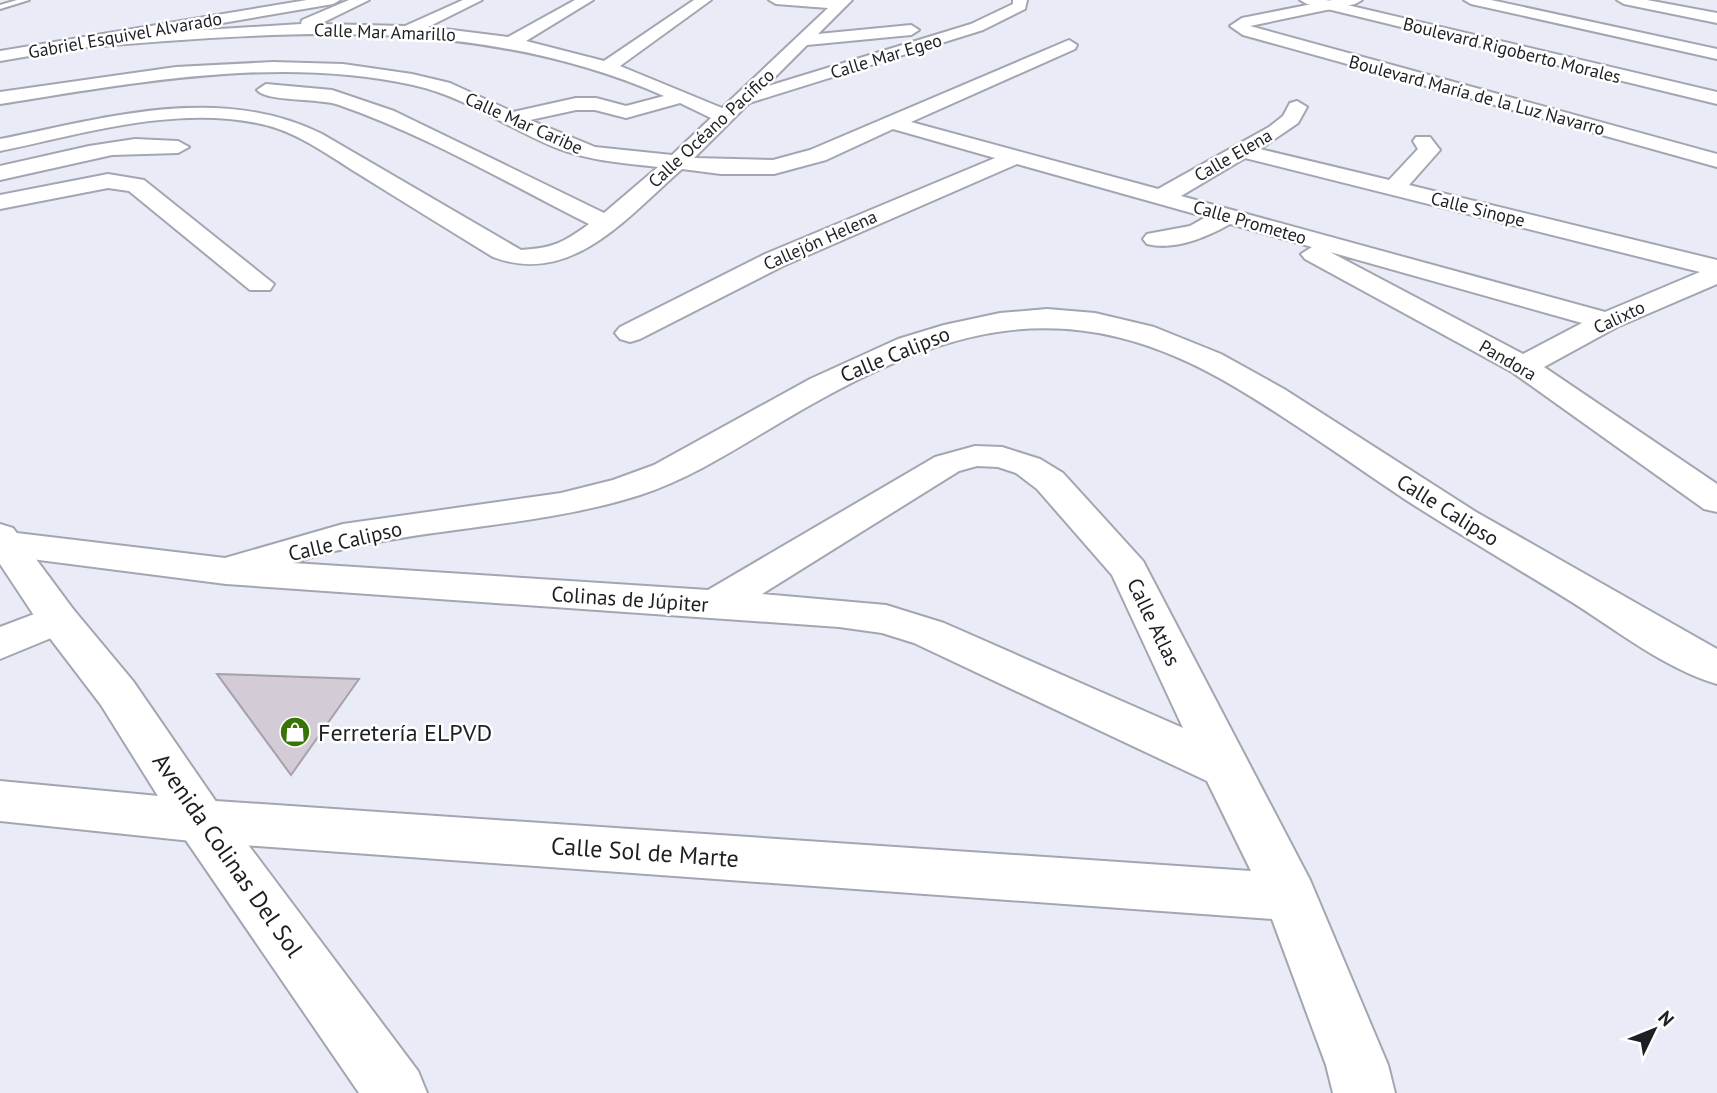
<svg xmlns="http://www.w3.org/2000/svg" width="1717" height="1093" viewBox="0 0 1717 1093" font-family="'PT Sans',sans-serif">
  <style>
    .building { fill: #d3cbd5; stroke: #a7a0a9; stroke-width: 2 }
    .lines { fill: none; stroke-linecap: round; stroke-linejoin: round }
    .lane-casing { stroke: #a3a6b1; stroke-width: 4 }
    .street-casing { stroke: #a3a6b1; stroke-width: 4 }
    .secondary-casing { stroke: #a3a6b1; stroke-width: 4 }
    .lane { fill: #fff; fill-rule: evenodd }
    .street { fill: #fff; fill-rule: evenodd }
    .secondary { fill: #fff; fill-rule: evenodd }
    .labels { text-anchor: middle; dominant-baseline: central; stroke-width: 5; stroke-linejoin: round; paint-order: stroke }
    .far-street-label { font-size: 18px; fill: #1e1f23; stroke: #fff }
    .street-label { font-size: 21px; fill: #1e1f23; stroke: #fff }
    .near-poi-label { font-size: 24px; fill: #1e1f23; stroke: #fff; text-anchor: start }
    .near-street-label { font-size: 24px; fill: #1e1f23; stroke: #fff }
  </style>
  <rect width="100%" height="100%" fill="#e9ecf7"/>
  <path class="building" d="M 217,674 L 359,679 L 291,775 Z"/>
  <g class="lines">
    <g class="lane-casing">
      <path id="lane" d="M 17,0 L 29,0 L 0,9 L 0,5 Z"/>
    </g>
    <g class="street-casing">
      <path id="street" d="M 349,0 L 369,0 L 320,24 L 405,26 L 463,0 L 482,0 L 428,27 L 508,37 L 575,0 L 593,0 L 526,41 L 604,61 L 694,0 L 711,0 L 620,66 L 722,108 L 828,8 L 776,4 L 769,0 L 852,0 L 818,34 L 911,25 L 919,30 L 911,35 L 807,45 L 765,87 L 971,24 L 1013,4 L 1013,0 L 1027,0 L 1025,9 L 983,30 L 749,103 L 694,158 L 773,160 L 810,150 L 1069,40 L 1077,45 L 1075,49 L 911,122 L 1158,189 L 1269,127 L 1283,116 L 1290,103 L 1297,101 L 1307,107 L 1298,123 L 1260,149 L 1389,180 L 1418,149 L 1413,141 L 1416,137 L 1430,137 L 1440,150 L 1409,185 L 1717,260 L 1717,284 L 1617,327 L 1544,367 L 1717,484 L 1717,512 L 1704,509 L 1512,372 L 1305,259 L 1301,254 L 1312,247 L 1230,224 C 1207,237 1174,251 1147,244 L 1143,239 L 1147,234 L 1190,226 L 1206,217 L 1017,164 L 783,266 L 640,339 L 630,342 L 620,339 L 615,333 L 620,327 L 765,254 L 995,158 L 893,129 L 826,160 L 774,174 L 721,174 L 682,169 C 628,216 572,287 493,257 C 449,230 405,203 362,176 C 334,159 305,137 273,127 C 186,102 86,133 0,151 L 0,139 C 105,118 220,83 322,134 L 521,250 C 553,248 563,243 589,224 C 507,183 426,135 339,105 C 321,98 266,102 257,90 L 266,84 L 332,90 L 394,111 L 604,213 L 658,167 C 624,163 591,161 559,149 C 510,130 465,96 413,85 C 277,55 135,83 0,104 L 0,92 L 176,67 L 273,62 L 343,64 L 412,74 L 450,83 L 513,112 L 576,98 L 596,98 L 626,106 L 664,96 C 474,13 278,32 76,48 L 68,43 L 76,38 L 301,24 L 302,20 ZM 680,103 L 711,118 L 672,155 L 595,147 L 530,120 L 576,110 L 595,110 L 626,118 ZM 1245,158 L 1700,272 L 1605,312 L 1181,196 ZM 1330,252 L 1582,323 L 1523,354 Z
        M 1300,0 L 1326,0 L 1717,92 L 1717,104 L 1307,4 Z
        M 1464,0 L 1491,0 L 1717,49 L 1717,59 L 1471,4 Z
        M 135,139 L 178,141 L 189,147 L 178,153 L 112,155 L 0,180 L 0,166 L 89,146 Z
        M 108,174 L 144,180 L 274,284 L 270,290 L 250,290 L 129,191 L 108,188 L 0,209 L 0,195 Z
        M 1047,309 L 1095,313 L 1154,327 L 1221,354 L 1284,389 L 1476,512 L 1717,649 L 1717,684 C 1663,668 1614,628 1567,599 C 1513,566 1459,534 1406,500 C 1349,462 1294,422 1235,387 C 1071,289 949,324 793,415 C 743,444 695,477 640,495 C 527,531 405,526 293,563 L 708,590 L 935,457 L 975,446 L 1002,447 L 1040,459 L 1063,473 L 1143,561 L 1310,880 L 1388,1065 L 1395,1093 L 1333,1093 L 1326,1065 L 1272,919 L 201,842 L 0,821 L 0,781 L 201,800 L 1251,871 L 1207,781 L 914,643 L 882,633 L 839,627 L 226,584 L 0,555 L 0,531 L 225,558 L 343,524 L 561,493 L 613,480 L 654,465 L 810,379 L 898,339 L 944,325 L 1000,313 ZM 977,466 L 998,467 L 1016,473 L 1037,489 L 1112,575 L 1183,728 L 944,623 L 886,605 L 762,594 L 959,471 Z
        M 58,605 L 73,609 L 79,619 L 73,629 L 0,659 L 0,627 Z"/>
    </g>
    <g class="secondary-casing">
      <path id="secondary" d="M 307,0 L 340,0 L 333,4 L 0,61 L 0,51 Z
        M 1332,0 L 1362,0 L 1355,4 L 1250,26 L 1717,154 L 1717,167 L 1243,35 L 1230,26 L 1242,18 Z
        M 1617,0 L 1647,0 L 1717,13 L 1717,23 L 1624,4 Z
        M 0,524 L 13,528 L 73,609 L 133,681 L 219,806 L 418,1071 L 427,1093 L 359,1093 L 183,836 L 101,705 L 43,629 L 0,564 Z"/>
    </g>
    <use href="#lane" class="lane"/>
    <use href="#street" class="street"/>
    <use href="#secondary" class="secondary"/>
  </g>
  <defs>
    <g id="shop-disc" transform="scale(1.575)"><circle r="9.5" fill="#387306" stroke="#fff"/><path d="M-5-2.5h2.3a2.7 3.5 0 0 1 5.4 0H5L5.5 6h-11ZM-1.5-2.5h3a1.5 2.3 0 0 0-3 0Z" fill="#fff"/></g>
  </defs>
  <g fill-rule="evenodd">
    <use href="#shop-disc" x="295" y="732"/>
  </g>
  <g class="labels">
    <g class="far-street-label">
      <text transform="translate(385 32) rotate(2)">Calle Mar Amarillo</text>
      <text transform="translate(125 35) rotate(-10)">Gabriel Esquivel Alvarado</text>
      <text transform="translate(1512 50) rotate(14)">Boulevard Rigoberto Morales</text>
      <text transform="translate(886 56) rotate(-17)">Calle Mar Egeo</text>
      <text transform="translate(1477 95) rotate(15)">Boulevard María de la Luz Navarro</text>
      <text transform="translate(524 123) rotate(24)">Calle Mar Caribe</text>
      <text transform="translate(711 128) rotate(-43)">Calle Océano Pacifico</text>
      <text transform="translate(1233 155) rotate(-30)">Calle Elena</text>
      <text transform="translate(1478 209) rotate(14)">Calle Sinope</text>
      <text transform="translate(1250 222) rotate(16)">Calle Prometeo</text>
      <text transform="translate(820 240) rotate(-24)">Callejón Helena</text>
      <text transform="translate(1619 317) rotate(-25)">Calixto</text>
      <text transform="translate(1508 360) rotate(30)">Pandora</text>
    </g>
    <g class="street-label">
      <text transform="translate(895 354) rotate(-22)">Calle Calipso</text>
      <text transform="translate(1448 510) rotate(32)">Calle Calipso</text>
      <text transform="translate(345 541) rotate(-13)">Calle Calipso</text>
      <text transform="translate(630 599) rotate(4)">Colinas de Júpiter</text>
      <text transform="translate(1154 622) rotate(64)">Calle Atlas</text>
    </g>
    <g class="near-poi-label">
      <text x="318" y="732">Ferretería ELPVD</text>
    </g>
    <g class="near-street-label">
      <text transform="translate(645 852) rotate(4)">Calle Sol de Marte</text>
      <text transform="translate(228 855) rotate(55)">Avenida Colinas Del Sol</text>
    </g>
  </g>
  <g transform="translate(1654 1030) rotate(47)" stroke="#ffffff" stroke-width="5" paint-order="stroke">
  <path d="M0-5L12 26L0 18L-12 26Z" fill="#1e1f23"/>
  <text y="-10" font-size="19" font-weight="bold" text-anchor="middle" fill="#1e1f23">N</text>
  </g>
</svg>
